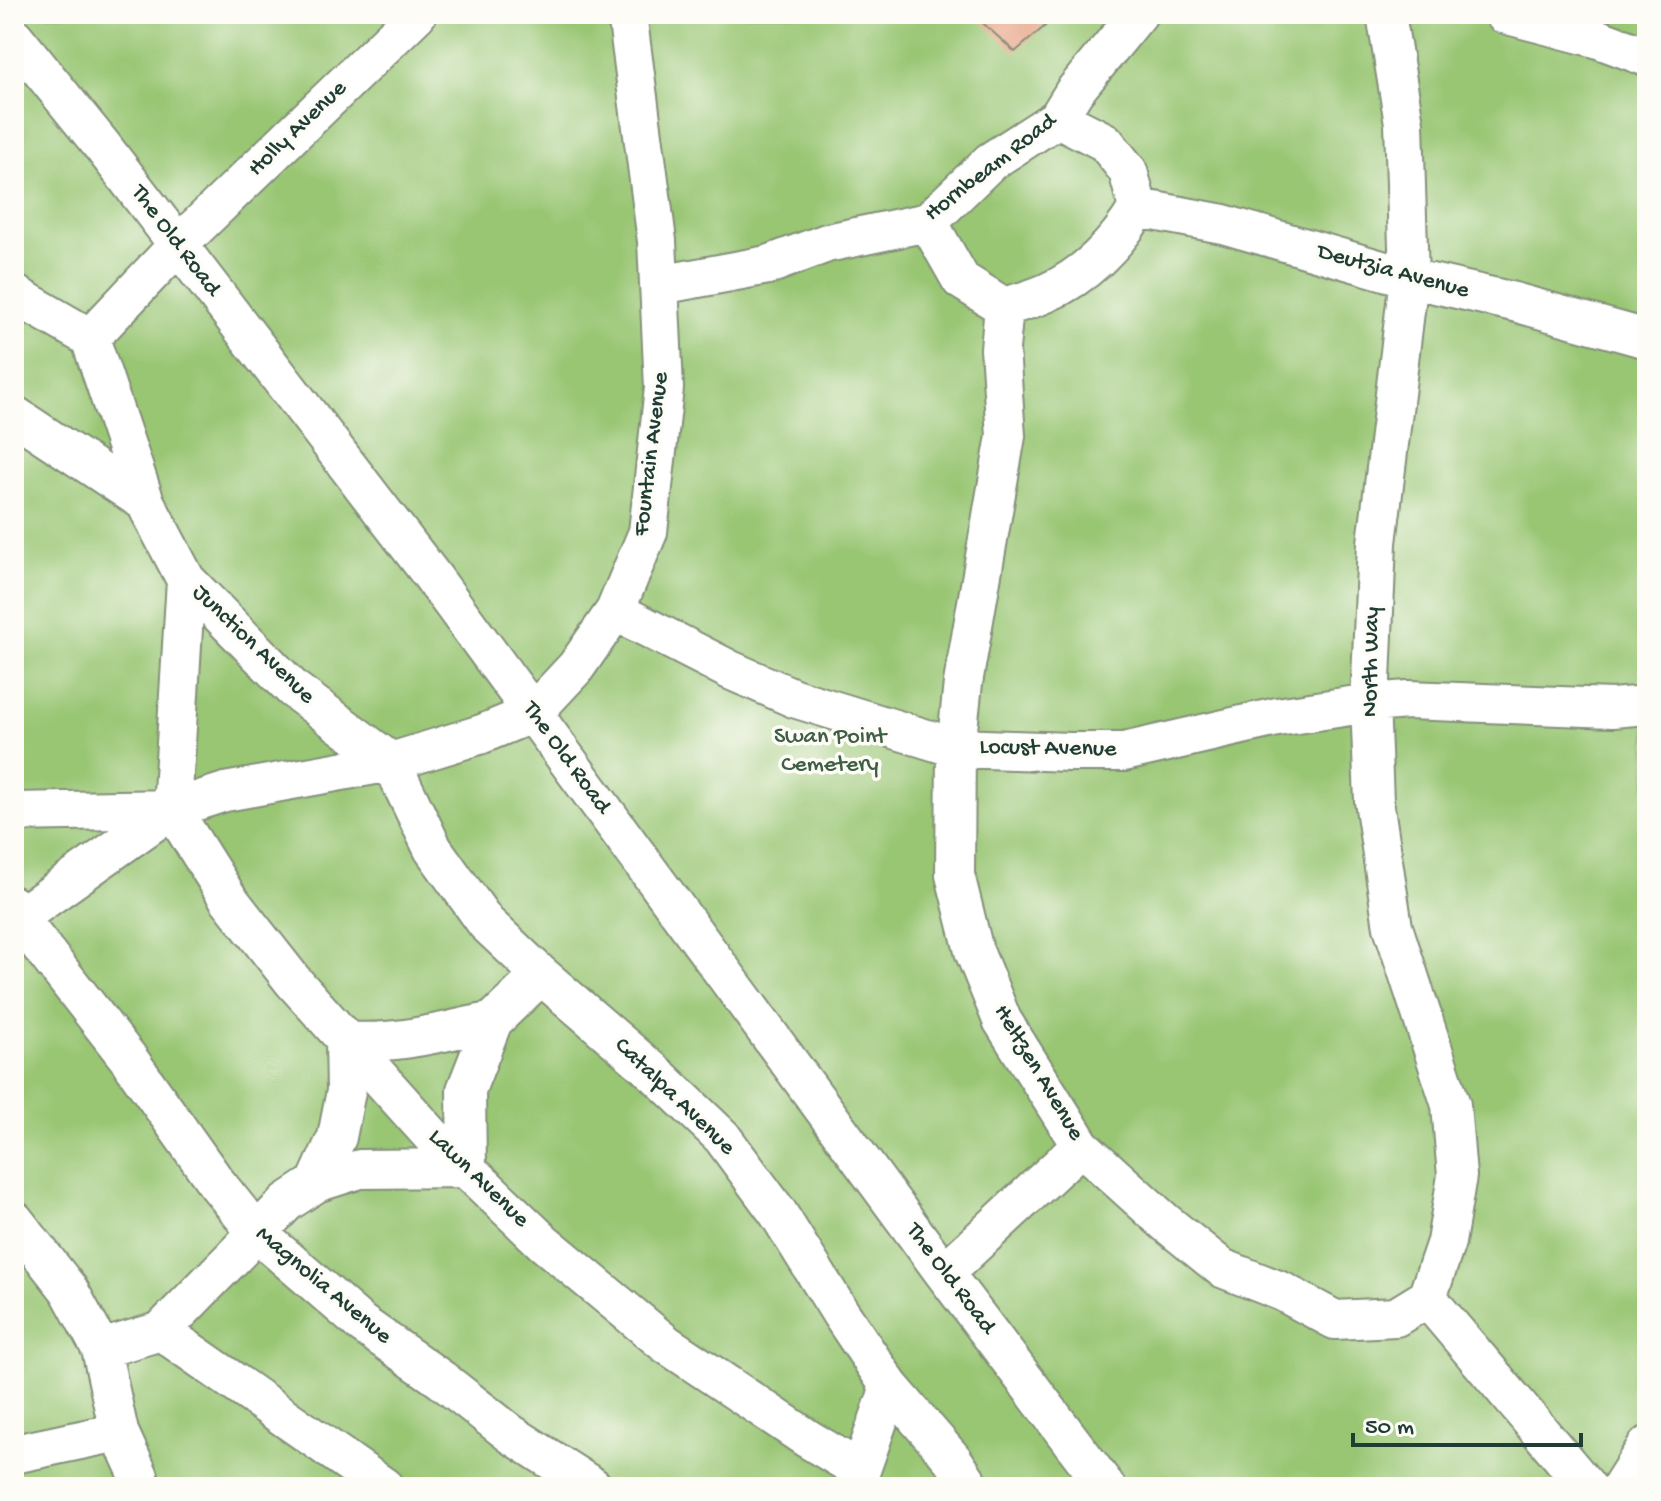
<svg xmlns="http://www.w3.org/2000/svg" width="1661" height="1501" viewBox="0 0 1661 1501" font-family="'Gochi Hand',sans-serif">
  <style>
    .green { fill: #99c673; stroke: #5c8254; stroke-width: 2 }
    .building { fill: #e49877 }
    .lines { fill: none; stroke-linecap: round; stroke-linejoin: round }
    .minor-casing { stroke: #84907a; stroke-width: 42 }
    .minor { stroke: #fff; stroke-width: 38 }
    .labels { text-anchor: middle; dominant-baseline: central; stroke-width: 7; stroke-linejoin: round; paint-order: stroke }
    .street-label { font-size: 24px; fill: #1f3d34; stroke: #fdfcf7 }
    .park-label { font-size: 24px; fill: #3e5f44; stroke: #fdfcf7 }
  </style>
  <rect width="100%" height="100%" fill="#fdfcf7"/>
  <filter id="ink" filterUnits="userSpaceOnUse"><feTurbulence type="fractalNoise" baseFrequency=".0125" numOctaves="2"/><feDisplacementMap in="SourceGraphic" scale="16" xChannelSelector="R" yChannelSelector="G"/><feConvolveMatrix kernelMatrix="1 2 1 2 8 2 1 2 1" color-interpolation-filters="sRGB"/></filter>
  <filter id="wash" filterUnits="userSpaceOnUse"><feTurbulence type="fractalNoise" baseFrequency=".006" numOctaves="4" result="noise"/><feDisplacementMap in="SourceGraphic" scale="32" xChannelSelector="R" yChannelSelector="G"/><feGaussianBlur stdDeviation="1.8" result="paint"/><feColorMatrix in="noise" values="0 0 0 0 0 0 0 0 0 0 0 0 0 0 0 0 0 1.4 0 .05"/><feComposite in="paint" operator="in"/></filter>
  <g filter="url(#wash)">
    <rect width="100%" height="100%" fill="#e9e2bf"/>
    <path class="green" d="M 14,14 L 1647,14 L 1647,1487 L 14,1487 Z"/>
    <g id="blocks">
      <path class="building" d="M 977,14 L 1059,14 L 1015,52 L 975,16 Z"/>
    </g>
  </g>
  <g filter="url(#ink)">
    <use href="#blocks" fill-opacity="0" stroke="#84907a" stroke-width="2"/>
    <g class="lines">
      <g class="minor-casing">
        <path id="minor" d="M 1386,14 L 1404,123 L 1409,278 L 1377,543 L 1370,703 L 1374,801 L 1393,927 L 1451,1105 L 1457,1176 L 1446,1242 L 1427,1298
          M 1504,14 L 1596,38 L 1647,57
          M 14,37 L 103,147 L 432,576 L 944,1273 L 1106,1487
          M 1138,208 L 1223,224 L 1409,278 L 1514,302 L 1647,339
          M 928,222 L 961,280 L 1004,307 C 1018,303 1033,299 1046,293 C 1084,277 1118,243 1138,208 L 1128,171 L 1105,142 L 1058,118
          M 660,285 L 768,265 L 827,243 L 928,222 L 990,162 L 1058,118 L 1074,92 L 1138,14
          M 14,294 L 90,338 L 145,502 L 14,415
          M 1004,307 L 1000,349 L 1006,436 L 963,683 L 956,748 L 955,875 L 974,951 L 1002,1020 L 1081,1146 L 1165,1222 L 1222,1268 L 1283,1292 L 1335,1320 L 1396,1317 L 1427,1298 L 1587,1487
          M 90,338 L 178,245 L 417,14
          M 145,502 L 186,580 L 293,689 L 391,762 L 433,849 L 486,923 L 541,975 L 656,1074 L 722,1137 L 778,1213 L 841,1314 L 890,1387 L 953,1460 L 971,1487
          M 615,611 L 730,670 L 794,698 L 956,748 L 1070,752 L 1124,752 L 1277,717 L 1370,703 L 1408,700 L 1612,708 L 1647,705
          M 172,809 L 228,898 L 293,981 L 431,1135 L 543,1242 L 666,1344 L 808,1439 L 860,1470
          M 172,809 L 186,580
          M 14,812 L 172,809 L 225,792 L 391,762 L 482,734 L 533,713 L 576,667 L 615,611 L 648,532 L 664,388 L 657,241 L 627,14
          M 14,906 L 18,917 L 128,1058 L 215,1181 L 256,1232 L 362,1324 L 442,1380 L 511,1434 L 593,1487
          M 14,921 L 172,809
          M 316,1183 L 337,1137 L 346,1091 L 345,1041 C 398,1045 442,1032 493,1021
          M 14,1220 L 69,1290 L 101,1349 L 119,1432 L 139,1476 L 137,1487
          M 944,1273 L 1081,1146
          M 161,1331 L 287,1202 L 316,1183 L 360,1169 L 467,1168 L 466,1090 L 493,1021 L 541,975
          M 101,1349 L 161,1331 L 384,1487
          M 14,1454 L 119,1432
          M 855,1487 L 890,1387
          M 1621,1487 L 1647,1446"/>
      </g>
      <use href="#minor" class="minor"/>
    </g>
  </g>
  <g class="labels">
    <g class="street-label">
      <text transform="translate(298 129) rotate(-44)">Holly Avenue</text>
      <text transform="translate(991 168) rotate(-38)">Hornbeam Road</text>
      <text transform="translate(175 241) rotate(53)">The Old Road</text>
      <text transform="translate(1393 272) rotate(15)">Deutzia Avenue</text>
      <text transform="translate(652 454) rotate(-83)">Fountain Avenue</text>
      <text transform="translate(253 645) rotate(44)">Junction Avenue</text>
      <text transform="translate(1372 662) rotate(-89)">North Way</text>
      <text transform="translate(1048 749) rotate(1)">Locust Avenue</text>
      <text transform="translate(566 758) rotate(54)">The Old Road</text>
      <text transform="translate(1038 1073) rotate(59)">Heltzen Avenue</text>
      <text transform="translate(674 1097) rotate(44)">Catalpa Avenue</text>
      <text transform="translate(478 1179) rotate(44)">Lawn Avenue</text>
      <text transform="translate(950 1279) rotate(53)">The Old Road</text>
      <text transform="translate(323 1286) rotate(40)">Magnolia Avenue</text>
    </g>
    <g class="park-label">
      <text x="830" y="737">Swan Point<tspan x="830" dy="28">Cemetery</tspan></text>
    </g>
  </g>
  <rect width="1661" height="1501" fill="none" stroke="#fdfcf7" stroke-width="48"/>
  <path d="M1353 1433v12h228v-12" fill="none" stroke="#1f3d34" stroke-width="4"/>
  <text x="1365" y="1433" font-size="24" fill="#1f3d34" stroke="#fdfcf7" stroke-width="6" paint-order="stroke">50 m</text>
</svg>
